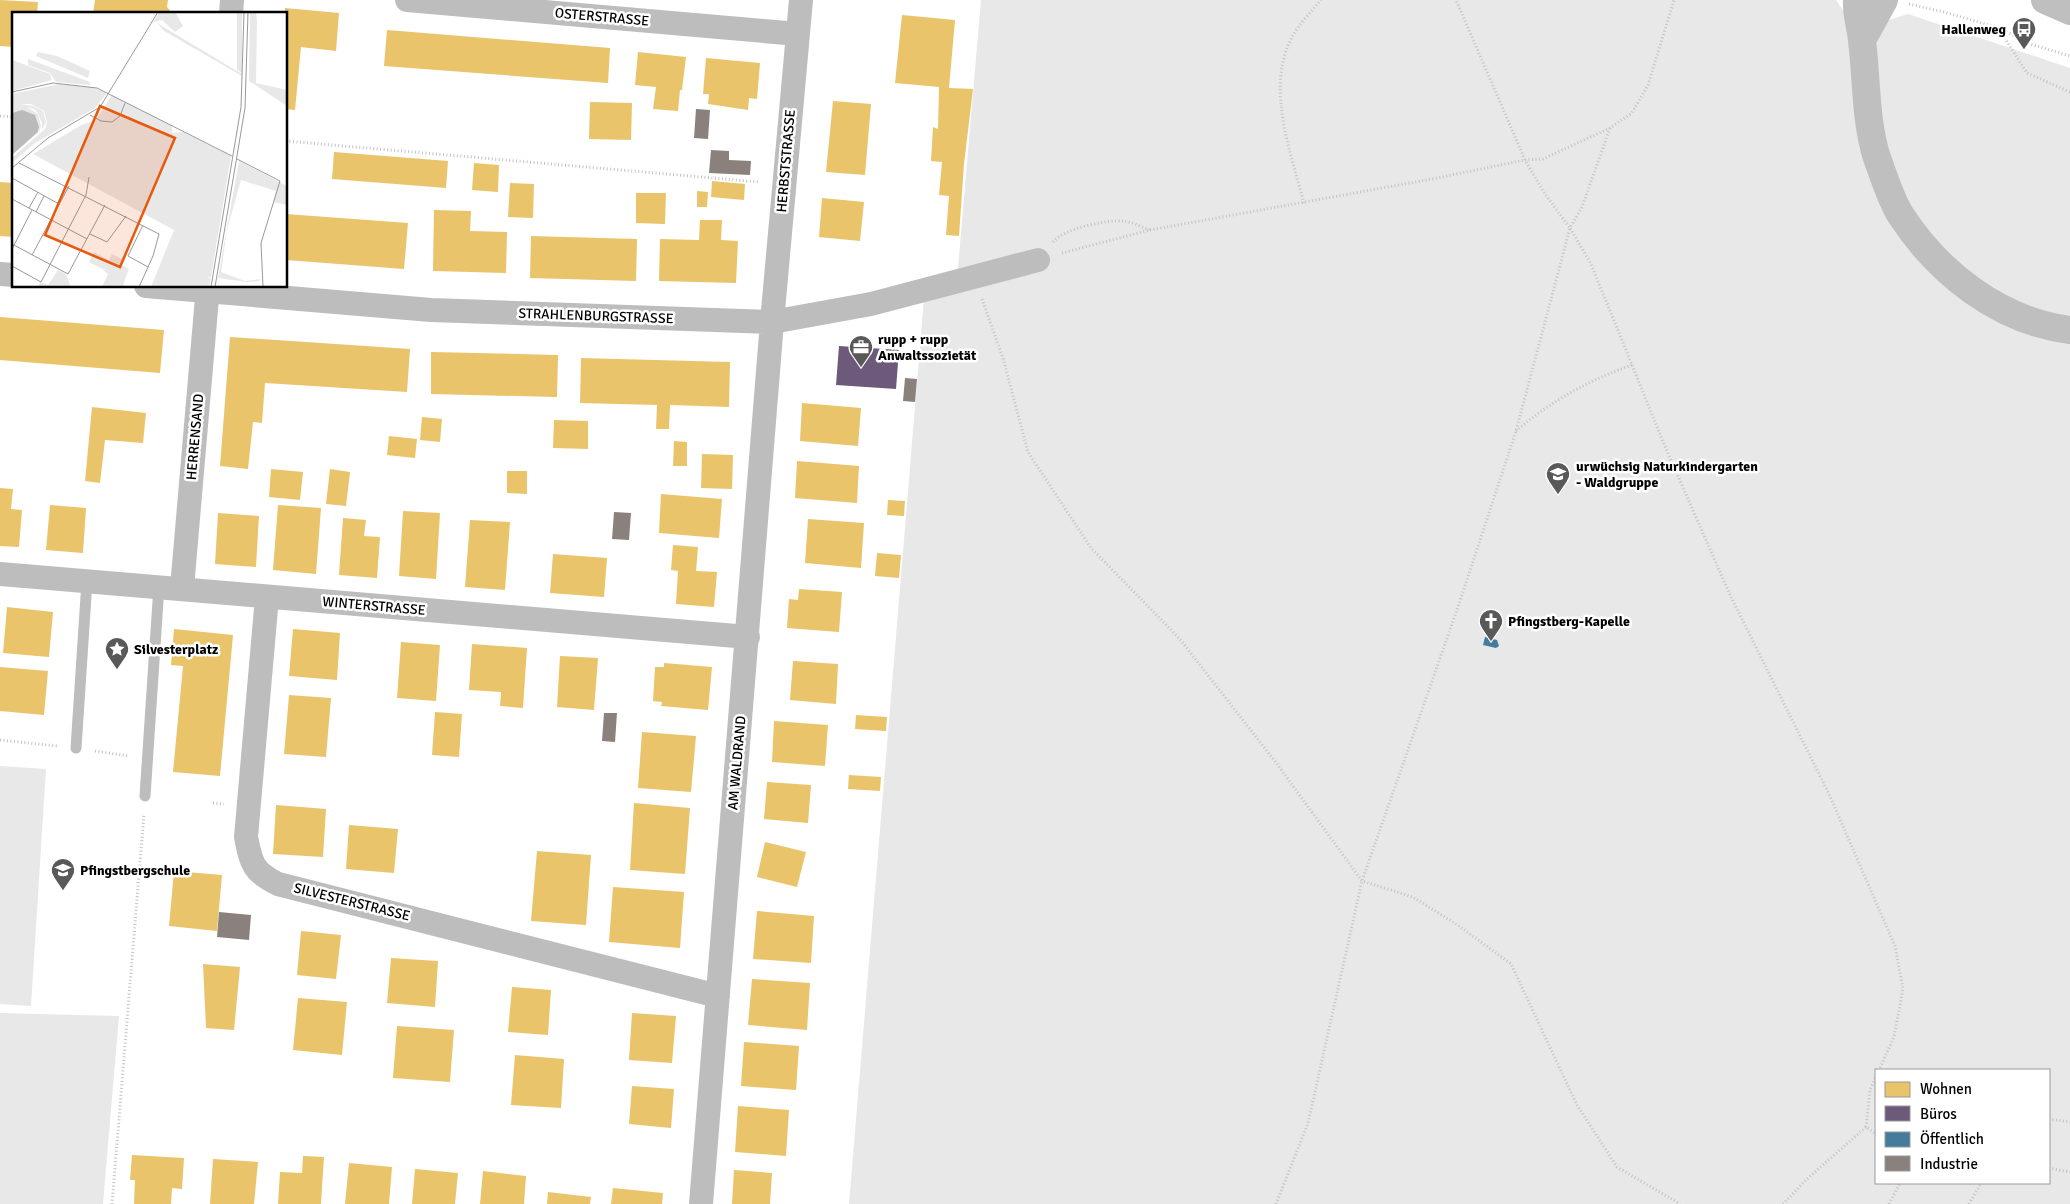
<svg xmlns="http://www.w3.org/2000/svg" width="2070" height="1204" viewBox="0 0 2070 1204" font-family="Signika,sans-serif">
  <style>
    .green { fill: #e8e8e8; fill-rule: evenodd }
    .homes { fill: #e9c46a }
    .offices { fill: #6d597a }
    .public { fill: #457b9d }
    .industry { fill: #8a817c }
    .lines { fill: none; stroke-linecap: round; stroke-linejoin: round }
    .path { stroke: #c2c2c2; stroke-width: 3; stroke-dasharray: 1 2.5; stroke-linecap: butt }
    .lane { stroke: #bdbdbd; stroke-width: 11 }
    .street { stroke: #bdbdbd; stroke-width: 24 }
    .secondary { stroke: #bfbfbf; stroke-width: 28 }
    .labels { text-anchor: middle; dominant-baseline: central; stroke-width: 5; stroke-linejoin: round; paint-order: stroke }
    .street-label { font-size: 14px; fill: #000; stroke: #fff }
    .poi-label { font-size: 14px; font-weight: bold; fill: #000; stroke: #fff; text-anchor: start }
    .inset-road { fill: none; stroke: #999; stroke-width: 1 }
    .view { fill: #e8590c; fill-opacity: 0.15; stroke: #e8590c; stroke-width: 2.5 }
    .inset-edge { fill: none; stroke: #000; stroke-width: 2.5 }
  </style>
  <rect width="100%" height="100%" fill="#fff"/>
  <path class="green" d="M 981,0 L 1836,0 L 1857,30 L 1908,14 L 2070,68 L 2070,1204 L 849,1204 L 924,298 L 956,291 ZM 1876,1070 L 2049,1070 L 2049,1183 L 1876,1183 Z
    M 0,766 L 46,769 L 31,1006 L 0,1004 Z
    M 0,1013 L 119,1016 L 103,1204 L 0,1204 Z"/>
  <path class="homes" d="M 0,0 L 38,2 L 37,14 L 14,14 L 14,47 L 0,46 Z
    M 95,0 L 168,0 L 167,7 L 173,14 L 93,14 Z
    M 285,8 L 339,13 L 336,51 L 301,47 L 295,110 L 286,109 Z
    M 902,15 L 955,20 L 949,88 L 973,89 L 964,164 L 959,236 L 946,235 L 949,196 L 939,195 L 942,162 L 931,161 L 933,127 L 938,129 L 939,87 L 895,83 Z
    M 387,30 L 610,48 L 608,83 L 384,66 Z
    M 638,52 L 686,57 L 682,90 L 680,90 L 678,111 L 653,109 L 656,87 L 635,85 Z
    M 706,58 L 760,63 L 757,99 L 749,98 L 748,110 L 708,104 L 709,94 L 703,94 Z
    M 833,101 L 871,104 L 865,175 L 826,172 Z
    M 590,102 L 632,103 L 631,140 L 589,139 Z
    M 334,152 L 448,161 L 446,188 L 332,179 Z
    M 474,163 L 499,165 L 498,192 L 472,190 Z
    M 712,181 L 745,184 L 744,200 L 711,197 Z
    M 0,182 L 14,183 L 14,237 L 0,236 Z
    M 510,183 L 534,184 L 533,218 L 508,217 Z
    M 697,191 L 708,192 L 707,207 L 697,207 Z
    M 636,193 L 666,193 L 665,224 L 636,223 Z
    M 822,198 L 864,202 L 860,241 L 819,237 Z
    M 434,210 L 471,211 L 470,231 L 507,232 L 506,273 L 433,271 Z
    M 286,214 L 408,223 L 404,269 L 286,260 Z
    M 700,220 L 722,220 L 721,240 L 738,241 L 736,283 L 659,281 L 660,239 L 699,240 Z
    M 531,236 L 637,239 L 636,281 L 530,278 Z
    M 0,317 L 164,330 L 160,373 L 0,360 Z
    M 230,337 L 410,349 L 407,392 L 265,383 L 262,423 L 253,422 L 248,469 L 220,466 Z
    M 431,352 L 558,355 L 557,397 L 431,394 Z
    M 581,358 L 730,362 L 729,407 L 670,405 L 669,429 L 656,429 L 657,405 L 580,403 Z
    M 802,403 L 861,408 L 858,446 L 800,441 Z
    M 92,407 L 146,413 L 143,443 L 105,440 L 100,483 L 85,481 Z
    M 422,417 L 442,419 L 440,442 L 420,440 Z
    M 554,420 L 588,421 L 588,449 L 553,448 Z
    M 389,436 L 417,439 L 415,458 L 387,455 Z
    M 674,441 L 687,442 L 687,466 L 673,466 Z
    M 702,454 L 733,455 L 732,489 L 701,488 Z
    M 797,461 L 859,466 L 857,503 L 795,498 Z
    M 271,469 L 303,472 L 300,500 L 269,497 Z
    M 330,469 L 350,472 L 346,506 L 326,504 Z
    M 507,471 L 527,471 L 527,494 L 507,493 Z
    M 0,488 L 13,489 L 11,509 L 22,510 L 19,547 L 0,546 Z
    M 661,494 L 722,499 L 719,538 L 659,533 Z
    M 888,500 L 905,501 L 904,516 L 887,515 Z
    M 50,505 L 86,508 L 83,553 L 46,550 Z
    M 278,505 L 321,508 L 316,574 L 273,570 Z
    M 403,511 L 440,513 L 436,579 L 399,576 Z
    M 218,513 L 259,516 L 256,567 L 215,564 Z
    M 343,518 L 366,520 L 364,536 L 380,537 L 377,578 L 339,575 Z
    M 808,519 L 864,523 L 861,568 L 805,563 Z
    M 470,520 L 510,522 L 505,590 L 465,587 Z
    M 673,545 L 698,547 L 696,571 L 717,572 L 714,607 L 676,604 L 678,571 L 671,570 Z
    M 877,553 L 901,555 L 899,578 L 875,576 Z
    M 553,554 L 607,558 L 604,597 L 550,593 Z
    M 799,589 L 842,592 L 839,632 L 787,628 L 789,599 L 798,600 Z
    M 7,607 L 53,612 L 49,657 L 3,653 Z
    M 174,629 L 233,635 L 220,776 L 173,772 L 183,666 L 171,665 Z
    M 293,629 L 340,633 L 337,680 L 289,676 Z
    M 401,642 L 440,645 L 436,701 L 397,698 Z
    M 472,644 L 527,648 L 523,708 L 500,706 L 501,692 L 469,690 Z
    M 560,656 L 598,658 L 594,710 L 557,707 Z
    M 793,661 L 838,664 L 836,704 L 790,700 Z
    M 664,663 L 712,667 L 708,710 L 661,706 L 662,702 L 653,701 L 655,667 L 664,667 Z
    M 0,667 L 48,671 L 44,715 L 0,711 Z
    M 289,695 L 331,698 L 326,757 L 284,754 Z
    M 435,712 L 462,714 L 459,757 L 432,755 Z
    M 856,715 L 887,717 L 886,731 L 855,729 Z
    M 774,721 L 828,725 L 825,766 L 772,762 Z
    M 642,732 L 696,736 L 691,792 L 638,788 Z
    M 849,775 L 881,777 L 880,791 L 848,789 Z
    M 767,782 L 811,785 L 808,823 L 764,819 Z
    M 634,803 L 690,808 L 685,874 L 630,870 Z
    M 276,805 L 326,809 L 323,857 L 273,854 Z
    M 349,825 L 398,829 L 394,873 L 346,869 Z
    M 765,842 L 806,852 L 797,887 L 757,877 Z
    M 537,851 L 591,855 L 586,925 L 531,921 Z
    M 174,871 L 222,875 L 217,931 L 169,926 Z
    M 613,887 L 684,892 L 680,948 L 609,942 Z
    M 757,911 L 814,916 L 811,963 L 753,959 Z
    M 301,931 L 341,935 L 336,979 L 297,975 Z
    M 391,958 L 438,961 L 435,1007 L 387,1003 Z
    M 203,964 L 240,967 L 234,1030 L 206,1028 Z
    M 752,979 L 810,983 L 807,1030 L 748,1025 Z
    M 512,987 L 551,990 L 548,1035 L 508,1032 Z
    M 298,998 L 347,1002 L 342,1055 L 293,1050 Z
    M 632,1013 L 676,1016 L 672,1063 L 629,1060 Z
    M 397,1026 L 454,1030 L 450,1082 L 393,1078 Z
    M 744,1042 L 799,1046 L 796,1090 L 741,1086 Z
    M 515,1055 L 564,1059 L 561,1108 L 511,1105 Z
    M 632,1086 L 674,1089 L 671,1128 L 629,1124 Z
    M 738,1106 L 789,1110 L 786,1156 L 735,1152 Z
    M 132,1155 L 184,1158 L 182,1189 L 172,1188 L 171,1204 L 134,1204 L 135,1180 L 130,1180 Z
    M 303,1156 L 324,1157 L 321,1204 L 278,1204 L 280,1172 L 302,1173 Z
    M 213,1159 L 258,1162 L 254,1204 L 210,1204 Z
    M 349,1163 L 392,1167 L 389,1204 L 345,1204 Z
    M 415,1169 L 458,1173 L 455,1204 L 412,1204 Z
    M 734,1170 L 772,1173 L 770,1204 L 732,1204 Z
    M 483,1171 L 526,1176 L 524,1204 L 480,1204 Z
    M 613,1188 L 663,1193 L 662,1204 L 611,1204 Z
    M 548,1192 L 591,1197 L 590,1204 L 547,1204 Z"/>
  <path class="offices" d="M 839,346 L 899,350 L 896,389 L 836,385 Z"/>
  <path class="public" d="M 1485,637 L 1497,640 L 1499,646 L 1496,648 L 1483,645 Z"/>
  <path class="industry" d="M 696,109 L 710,110 L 708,139 L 694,138 Z
    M 711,150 L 729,151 L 729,160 L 751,161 L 750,175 L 709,173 Z
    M 905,378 L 917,379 L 915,402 L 903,401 Z
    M 614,512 L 631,513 L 629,540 L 612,539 Z
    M 604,713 L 617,713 L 615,742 L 602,741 Z
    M 219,912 L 251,915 L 249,940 L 217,937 Z"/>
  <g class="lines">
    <path class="path" d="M 1909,4 L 1944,12 L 1999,28 L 2030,44 L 2070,56
      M 1999,29 L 2027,73 L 2070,92
      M 0,116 L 14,117
      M 1610,128 L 1582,207 L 1570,228 L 1591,264 L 1664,444 L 1730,595 L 1829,794 L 1895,946 L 1903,989 L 1894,1037 L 1879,1070
      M 286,141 L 759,182
      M 1304,203 C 1291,154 1266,88 1291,39 C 1298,25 1311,12 1321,0
      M 1053,242 C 1065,228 1105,220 1124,221 C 1132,222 1142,227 1150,230
      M 1062,253 L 1150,230 L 1432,179 L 1525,160 L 1543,159 L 1610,128 L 1632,113 L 1648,85 L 1674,0
      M 982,299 L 1003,358 L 1028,452 L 1091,548 L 1179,638 L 1277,764 L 1362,881 L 1413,897 L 1459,926 L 1511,964 L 1577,1105 L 1617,1167 L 1680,1204
      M 1516,431 C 1551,401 1589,380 1632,365
      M 0,740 L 57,746
      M 95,751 L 128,756
      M 213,803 L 224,804
      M 2049,1119 L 2070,1122
      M 1866,1127 L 1870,1090 L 1876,1077
      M 2049,1168 L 2070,1172
      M 112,1204 L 144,814
      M 1276,1204 L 1308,1123 L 1362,881 L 1459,604 L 1516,431 L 1570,228 L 1545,194 L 1525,160 L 1456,0
      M 1783,1204 L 1807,1179 L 1866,1127 L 1876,1134
      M 1889,1204 L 1900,1183
      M 1969,1204 L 1981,1183"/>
    <path class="lane" d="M 76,748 L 87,581
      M 145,796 L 159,586"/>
    <path class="street" d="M 407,0 L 798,34
      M 231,14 L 232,0
      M 0,274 L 14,275
      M 146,286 L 431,310 L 772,322 L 871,304 L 1038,260
      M 0,574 L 748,637
      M 182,588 L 208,286
      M 267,597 L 246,837 C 251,863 253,872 278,884 L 718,996
      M 701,1204 L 772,322 L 801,0"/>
    <path class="secondary" d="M 1857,0 C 1856,15 1861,27 1862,41 C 1867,80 1865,120 1877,158 C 1883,174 1891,200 1900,214 C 1938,273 1999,321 2070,330
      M 2045,0 L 2070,11
      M 1862,40 L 1884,0"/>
  </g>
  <defs>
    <g id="bus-pin" transform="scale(1.25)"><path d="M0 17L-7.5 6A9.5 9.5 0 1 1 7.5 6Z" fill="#595959" stroke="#fff"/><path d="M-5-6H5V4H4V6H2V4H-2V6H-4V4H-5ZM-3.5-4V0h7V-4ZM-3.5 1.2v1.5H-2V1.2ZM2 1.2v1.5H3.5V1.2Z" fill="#fff"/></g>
    <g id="office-pin" transform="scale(1.25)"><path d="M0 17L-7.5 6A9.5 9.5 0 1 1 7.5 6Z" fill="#595959" stroke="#fff"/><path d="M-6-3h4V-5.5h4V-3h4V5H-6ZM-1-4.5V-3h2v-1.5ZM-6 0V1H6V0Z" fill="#fff"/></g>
    <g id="school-pin" transform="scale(1.25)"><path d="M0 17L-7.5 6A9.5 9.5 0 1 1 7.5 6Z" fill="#595959" stroke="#fff"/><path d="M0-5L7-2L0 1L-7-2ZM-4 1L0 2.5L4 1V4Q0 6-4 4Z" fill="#fff"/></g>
    <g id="church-pin" transform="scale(1.25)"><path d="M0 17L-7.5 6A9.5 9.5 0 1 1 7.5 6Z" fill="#595959" stroke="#fff"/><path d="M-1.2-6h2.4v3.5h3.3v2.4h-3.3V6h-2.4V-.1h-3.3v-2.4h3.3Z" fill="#fff"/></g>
    <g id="sight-pin" transform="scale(1.25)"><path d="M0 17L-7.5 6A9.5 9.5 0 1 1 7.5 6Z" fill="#595959" stroke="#fff"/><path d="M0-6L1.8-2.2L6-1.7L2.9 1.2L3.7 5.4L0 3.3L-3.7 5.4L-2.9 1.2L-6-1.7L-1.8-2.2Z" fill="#fff"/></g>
  </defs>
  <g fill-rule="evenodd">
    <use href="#bus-pin" x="2024" y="29"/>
    <use href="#office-pin" x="861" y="347"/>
    <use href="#school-pin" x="1558" y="474"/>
    <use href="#church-pin" x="1491" y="621"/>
    <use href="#sight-pin" x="117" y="649"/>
    <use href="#school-pin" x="63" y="870"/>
  </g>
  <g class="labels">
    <g class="street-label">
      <text transform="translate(602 17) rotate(5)">OSTERSTRASSE</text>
      <text transform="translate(786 161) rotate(-85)">HERBSTSTRASSE</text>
      <text transform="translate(596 316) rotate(2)">STRAHLENBURGSTRASSE</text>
      <text transform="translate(195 437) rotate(-85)">HERRENSAND</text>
      <text transform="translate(374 606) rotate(5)">WINTERSTRASSE</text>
      <text transform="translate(737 763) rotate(-85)">AM WALDRAND</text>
      <text transform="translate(352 902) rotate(14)">SILVESTERSTRASSE</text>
    </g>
    <g class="poi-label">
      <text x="2006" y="29" text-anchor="end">Hallenweg</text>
      <text x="878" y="339">rupp + rupp<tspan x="878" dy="16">Anwaltssozietät</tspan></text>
      <text x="1576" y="466">urwüchsig Naturkindergarten<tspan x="1576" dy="16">- Waldgruppe</tspan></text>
      <text x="1508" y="621">Pfingstberg-Kapelle</text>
      <text x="134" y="649">Silvesterplatz</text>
      <text x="80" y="870">Pfingstbergschule</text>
    </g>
  </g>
  <g transform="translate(12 12)">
    <rect width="275" height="275" fill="#fff"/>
    <path d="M 147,0 L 163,0 L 171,14 L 163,20 L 150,8 L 142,10 ZM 225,0 L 230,0 L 230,61 L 225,58 ZM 238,0 L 244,0 L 245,8 L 244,71 L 275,78 L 275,94 L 237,69 ZM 145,11 L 230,62 L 230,64 L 152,19 ZM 26,40 L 45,44 L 78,59 L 76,66 L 24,44 ZM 16,47 L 78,70 L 78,73 L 44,70 L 38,61 L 16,53 ZM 0,48 L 38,62 L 40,68 L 0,79 ZM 47,72 L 80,75 L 95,81 L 83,96 L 23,131 L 0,151 L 0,146 L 33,117 L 35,110 L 32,99 L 36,101 L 19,92 L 0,93 L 0,82 ZM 100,83 L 160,114 L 160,121 L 171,120 L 219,144 L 199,265 L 195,265 L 199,266 L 197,275 L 139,275 L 162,218 L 21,142 L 69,113 L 84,108 ZM 5,92 L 21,94 L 31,99 L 34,110 L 30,118 L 30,112 L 26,101 L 22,97 L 15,95 L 26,102 L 29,114 L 27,121 L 27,115 L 10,98 L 0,101 L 0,94 ZM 227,149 L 275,174 L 275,193 L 261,190 L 264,179 L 229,168 L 215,218 L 209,260 L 233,269 L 249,267 L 247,269 L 235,270 L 206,266 ZM 82,240 L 97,248 L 100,242 L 112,248 L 110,253 L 117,257 L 111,273 L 115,275 L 90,275 L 96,262 L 92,259 L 95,252 L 92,258 L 77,250 ZM 46,258 L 54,262 L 59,275 L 26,275 L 28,270 L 36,273 Z" fill="#e8e8e8"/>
    <path d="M 10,98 L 23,103 L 27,115 L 26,120 L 0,143 L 0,101 Z" fill="#bababa"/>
    <path class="inset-road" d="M 0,80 L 41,71 L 85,76 L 220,144M 78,103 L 89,109 L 100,110 L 108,104 L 113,91M 225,147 L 268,169 L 249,231 L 251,275M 7,151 L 147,222 L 141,244 L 127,275M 0,156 L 36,126 L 88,95 L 146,0M 0,166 L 47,192M 0,187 L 75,227M 17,196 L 26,180M 24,200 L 32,184M 131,213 L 116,244 L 136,255M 78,222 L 95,230 L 114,204M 0,232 L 56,262 L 93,193M 0,237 L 20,198M 20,243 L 57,174M 0,254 L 29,270 L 74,183 L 77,165M 199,275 L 229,95 L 232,0M 203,275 L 233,96 L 236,0"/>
    <path class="view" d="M 88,94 L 163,126 L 108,255 L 33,223 Z"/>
    <rect width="275" height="275" class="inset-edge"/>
  </g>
  <rect x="1875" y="1069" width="175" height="115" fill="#ffffff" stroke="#999999"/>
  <rect x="1885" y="1082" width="25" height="15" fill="#e9c46a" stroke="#999999"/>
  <text x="1920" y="1094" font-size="15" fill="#000000">Wohnen</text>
  <rect x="1885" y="1106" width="25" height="15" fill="#6d597a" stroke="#999999"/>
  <text x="1920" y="1119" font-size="15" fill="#000000">Büros</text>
  <rect x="1885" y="1132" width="25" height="15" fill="#457b9d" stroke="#999999"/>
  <text x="1920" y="1144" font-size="15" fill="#000000">Öffentlich</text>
  <rect x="1885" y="1156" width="25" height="15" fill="#8a817c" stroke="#999999"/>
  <text x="1920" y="1169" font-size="15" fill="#000000">Industrie</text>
</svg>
